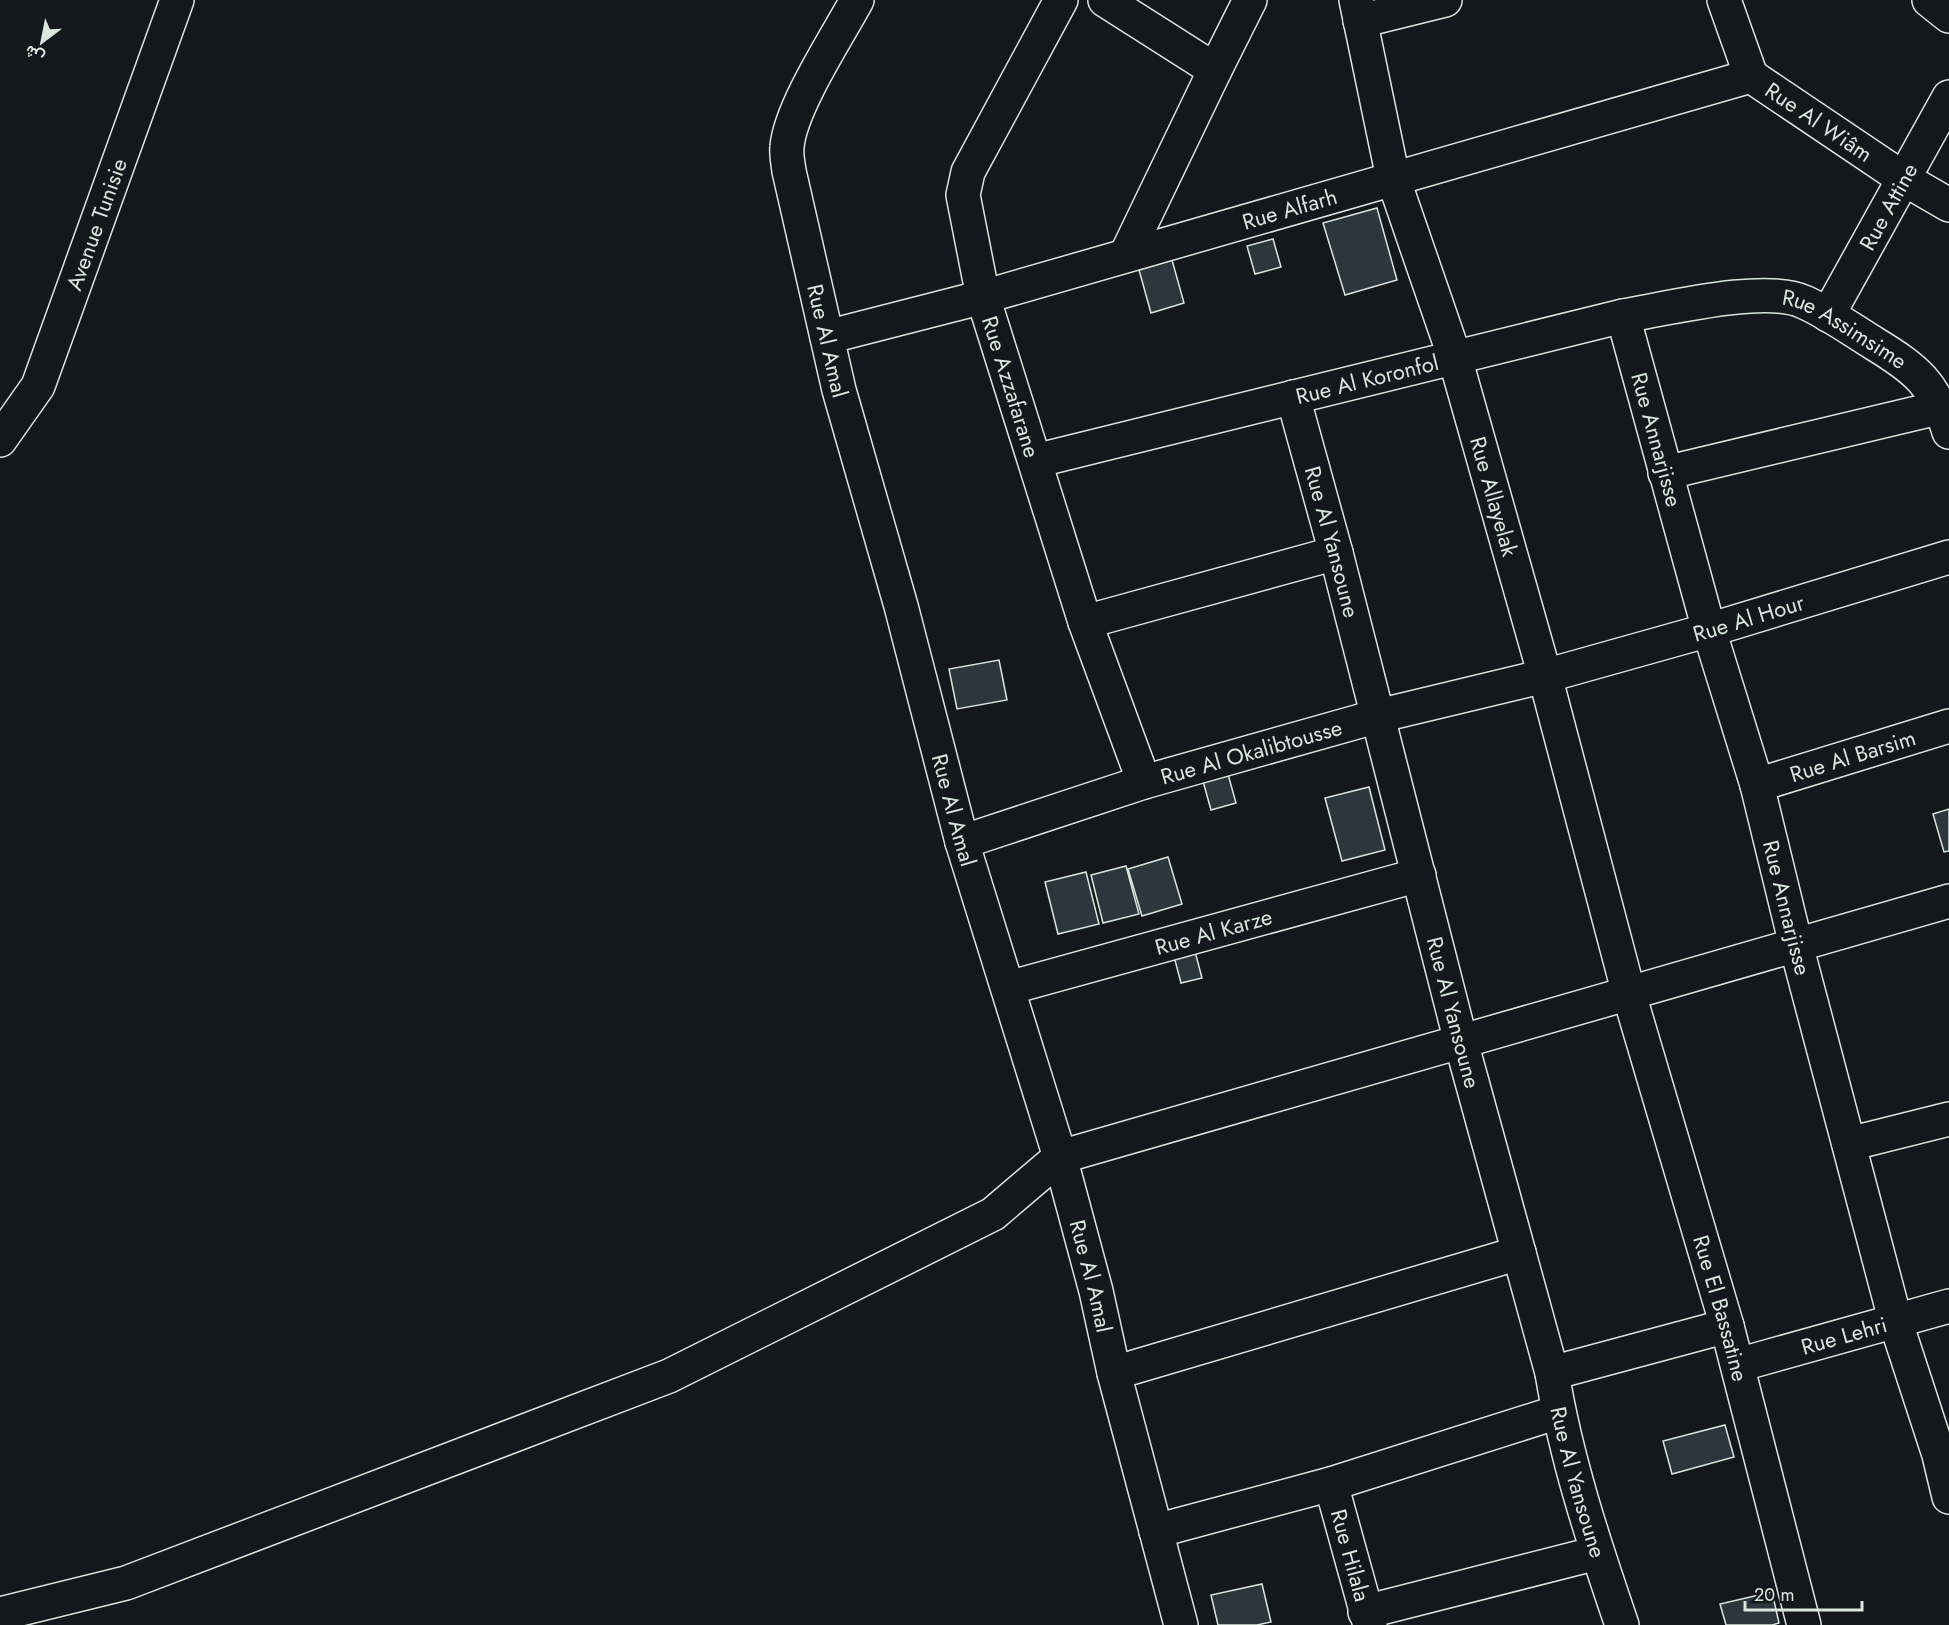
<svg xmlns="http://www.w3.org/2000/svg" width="1949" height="1625" viewBox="0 0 1949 1625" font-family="Jost,Vazirmatn,sans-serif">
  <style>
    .building { fill: #2c363c; stroke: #d8e6dc; stroke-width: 1.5 }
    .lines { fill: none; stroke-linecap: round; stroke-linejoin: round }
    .minor-casing { stroke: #d8e6dc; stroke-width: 36 }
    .minor { stroke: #14181c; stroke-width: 33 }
    .labels { text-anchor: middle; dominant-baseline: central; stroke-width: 4.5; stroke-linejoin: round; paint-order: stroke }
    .street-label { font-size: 22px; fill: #d8e6dc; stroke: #14181c }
  </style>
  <rect width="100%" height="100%" fill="#14181c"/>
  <path class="building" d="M 1377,208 L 1397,280 L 1345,295 L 1323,223 Z
    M 1273,239 L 1281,267 L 1255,274 L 1247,246 Z
    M 1172,260 L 1184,303 L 1151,313 L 1139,270 Z
    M 999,660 L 1007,700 L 957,709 L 949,669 Z
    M 1226,767 L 1236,803 L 1211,810 L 1201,774 Z
    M 1369,787 L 1385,850 L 1342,861 L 1325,798 Z
    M 1949,809 L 1949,851 L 1944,852 L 1933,814 Z
    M 1168,857 L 1182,904 L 1142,916 L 1128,869 Z
    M 1126,866 L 1139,914 L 1103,923 L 1091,875 Z
    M 1086,872 L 1099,924 L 1058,934 L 1045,882 Z
    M 1192,940 L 1202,978 L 1181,983 L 1171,945 Z
    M 1725,1425 L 1734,1457 L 1672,1474 L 1663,1441 Z
    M 1262,1584 L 1271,1622 L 1257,1625 L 1218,1625 L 1211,1595 Z
    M 1772,1592 L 1779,1623 L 1772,1625 L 1726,1625 L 1720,1604 Z"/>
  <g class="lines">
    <g class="minor-casing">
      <g id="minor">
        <path id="s1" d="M 857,0 C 837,37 790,108 787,147 C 786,155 788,163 789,171 L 839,390 L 901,606 L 962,842 L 1060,1157 L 1096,1291 L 1114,1373 L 1181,1625"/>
        <path id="s2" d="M 1061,0 L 968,172 L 963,195 L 983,297 L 1085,622 L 1144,782"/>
        <path d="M 1105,0 L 1215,70"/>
        <path id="s3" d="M 1356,0 L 1393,178 L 1455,358 L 1545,676 L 1629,994 L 1727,1326 L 1804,1625"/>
        <path d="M 1724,0 L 1751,76"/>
        <path d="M 1929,0 L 1949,16"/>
        <path d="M 1360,21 L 1445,0"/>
        <path id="s4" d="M 1751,76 L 1904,179 L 1949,205"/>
        <path d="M 1126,255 L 1215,70 L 1250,0"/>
        <path id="s5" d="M 1828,315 L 1949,97"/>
        <path id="s6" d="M 1623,316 L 1709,630 L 1757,785 L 1796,945 L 1896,1323 L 1939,1455 L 1949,1497"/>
        <path id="s7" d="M 827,337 L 983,297 L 1751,76"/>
        <path id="s8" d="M 1293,397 L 1336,553 L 1461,1042 L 1552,1373 C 1566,1459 1594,1543 1622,1625"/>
        <path id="s9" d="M 0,440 L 38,386 L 177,0"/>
        <path id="s10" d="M 1035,461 L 1623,316 C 1666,309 1765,284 1804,302 C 1829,313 1852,330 1875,344 C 1916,369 1935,384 1949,432"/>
        <path d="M 1665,473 L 1942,407"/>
        <path d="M 1085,622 L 1336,553"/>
        <path id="s11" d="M 1757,785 L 1949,726"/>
        <path id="s12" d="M 962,842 L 1144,782 L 1378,716 L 1545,676 L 1709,630 L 1949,557"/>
        <path id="s13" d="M 1008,988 L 1419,875"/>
        <path d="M 1849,1144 L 1949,1119"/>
        <path id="s14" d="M 1738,1365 L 1949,1306"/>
        <path d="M 1114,1373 L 1519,1253"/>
        <path d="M 1552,1373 L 1727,1326"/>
        <path id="s15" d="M 1331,1484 L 1370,1625"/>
        <path d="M 1156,1531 L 1331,1484 L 1558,1412"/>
        <path d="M 1365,1612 L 1597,1553"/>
        <path d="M 0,1614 L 126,1583 L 669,1376 L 993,1214 L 1060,1157 L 1949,901"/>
      </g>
    </g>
    <use href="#minor" class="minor"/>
  </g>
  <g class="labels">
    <g class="street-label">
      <text stroke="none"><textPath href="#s4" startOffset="82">Rue Al Wiâm</textPath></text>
      <text stroke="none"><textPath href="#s5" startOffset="124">Rue Attine</textPath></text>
      <text stroke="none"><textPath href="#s7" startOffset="480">Rue Alfarh</textPath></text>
      <text stroke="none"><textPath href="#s9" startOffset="238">Avenue Tunisie</textPath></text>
      <text stroke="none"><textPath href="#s10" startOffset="837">Rue Assimsime</textPath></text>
      <text stroke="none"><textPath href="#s1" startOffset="362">Rue Al Amal</textPath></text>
      <text stroke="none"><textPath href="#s10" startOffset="342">Rue Al Koronfol</textPath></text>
      <text stroke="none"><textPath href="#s2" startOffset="417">Rue Azzafarane</textPath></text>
      <text stroke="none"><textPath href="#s6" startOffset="128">Rue Annarjisse</textPath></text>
      <text stroke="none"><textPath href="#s3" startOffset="516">Rue Allayelak</textPath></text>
      <text stroke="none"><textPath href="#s8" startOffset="150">Rue Al Yansoune</textPath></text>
      <text stroke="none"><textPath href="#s12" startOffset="818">Rue Al Hour</textPath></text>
      <text stroke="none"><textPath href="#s12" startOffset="303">Rue Al Okalibtousse</textPath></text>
      <text stroke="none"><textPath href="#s11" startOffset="100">Rue Al Barsim</textPath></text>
      <text stroke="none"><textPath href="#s1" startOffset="848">Rue Al Amal</textPath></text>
      <text stroke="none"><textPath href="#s6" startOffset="614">Rue Annarjisse</textPath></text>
      <text stroke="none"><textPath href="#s13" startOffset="213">Rue Al Karze</textPath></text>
      <text stroke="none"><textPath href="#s8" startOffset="636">Rue Al Yansoune</textPath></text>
      <text stroke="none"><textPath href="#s1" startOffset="1334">Rue Al Amal</textPath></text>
      <text stroke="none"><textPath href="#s3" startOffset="1359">Rue El Bassatine</textPath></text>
      <text stroke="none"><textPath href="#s14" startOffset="110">Rue Lehri</textPath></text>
      <text stroke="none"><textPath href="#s8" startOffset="1122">Rue Al Yansoune</textPath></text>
      <text stroke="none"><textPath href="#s15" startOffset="74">Rue Hilala</textPath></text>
    </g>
  </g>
  <g transform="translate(42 42) rotate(212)" stroke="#14181c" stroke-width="4.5" paint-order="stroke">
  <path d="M0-4.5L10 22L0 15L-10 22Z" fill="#d8e6dc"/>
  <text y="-9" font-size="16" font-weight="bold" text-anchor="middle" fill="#d8e6dc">ش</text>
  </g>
  <path d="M1745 1601v9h117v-9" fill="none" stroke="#d8e6dc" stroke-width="3"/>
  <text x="1754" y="1601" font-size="18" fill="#d8e6dc" stroke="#14181c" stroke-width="4.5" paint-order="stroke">20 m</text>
</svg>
